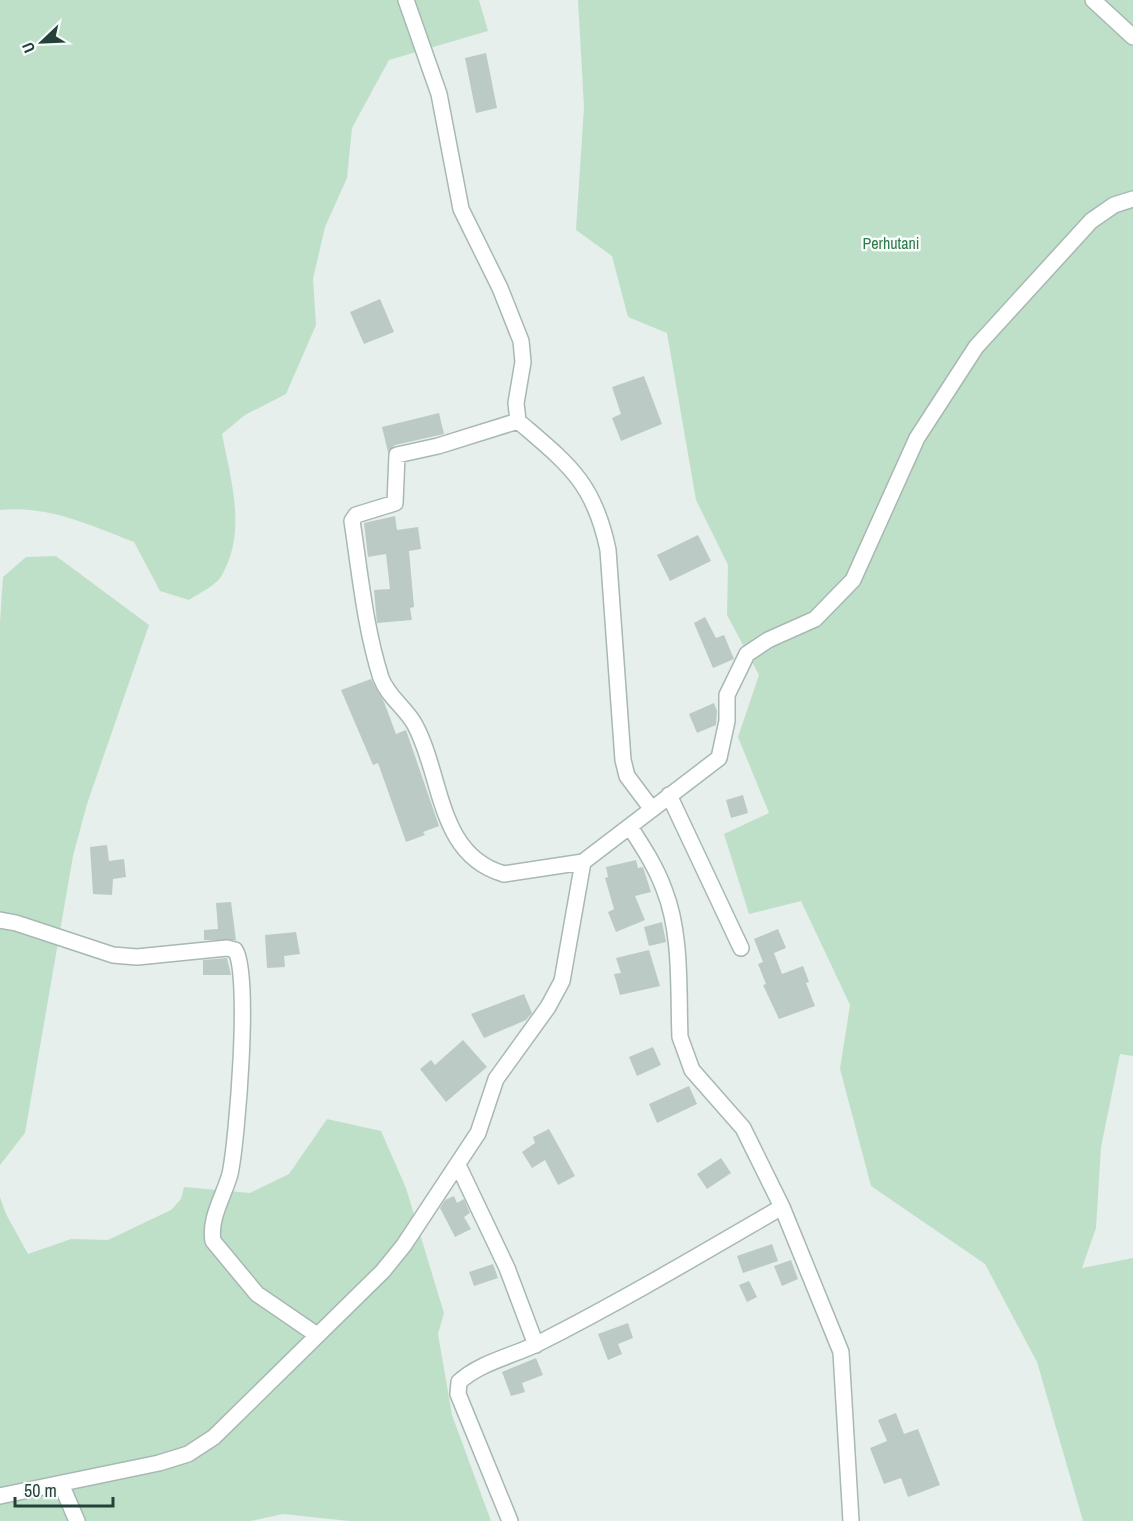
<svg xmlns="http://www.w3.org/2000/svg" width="1133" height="1521" viewBox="0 0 1133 1521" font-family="'Archivo Narrow',sans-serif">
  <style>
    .green { fill: #bfe0c8 }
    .building { fill: #bbcac4 }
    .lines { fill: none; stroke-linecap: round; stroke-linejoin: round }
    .minor-casing { stroke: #a8b8b2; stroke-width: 18 }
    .minor { stroke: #fff; stroke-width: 15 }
    .labels { text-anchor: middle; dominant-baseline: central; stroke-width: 5; stroke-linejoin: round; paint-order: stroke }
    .park-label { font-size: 16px; fill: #2d7a4b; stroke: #f7fbf9 }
  </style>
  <rect width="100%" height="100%" fill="#e6efeb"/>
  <path class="green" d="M 0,0 L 479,0 L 488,31 L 389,60 L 352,128 L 347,178 L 325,227 L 313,279 L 316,325 L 286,394 L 245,415 L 222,434 C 231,481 247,531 222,575 C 217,585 198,594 189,600 L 160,591 L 134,542 C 90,525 48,505 0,510 Z
    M 578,0 L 1133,0 L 1133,1056 L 1120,1054 L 1101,1147 L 1096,1228 L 1082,1268 L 1133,1258 L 1133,1521 L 1083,1521 L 1037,1362 L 985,1264 L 871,1186 L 840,1069 L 850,1005 L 801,901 L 749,914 L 724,834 L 769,813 L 738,737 L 759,675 L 727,615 L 728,565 L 696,500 L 667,333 L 628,317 L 612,256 L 576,230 L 584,107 Z
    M 56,556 L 149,625 L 87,804 L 73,856 L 25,1133 L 0,1165 L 0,623 L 3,577 L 26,557 Z
    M 327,1119 L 381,1131 L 406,1188 L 444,1313 L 438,1334 L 452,1415 L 491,1521 L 349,1521 L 283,1514 L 250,1521 L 0,1521 L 0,1197 L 6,1214 L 28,1254 L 71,1239 L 108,1240 L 171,1210 L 181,1199 L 184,1187 L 250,1193 L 289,1174 Z"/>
  <path class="building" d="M 486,53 L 497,108 L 476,113 L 465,58 Z
    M 380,299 L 394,332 L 364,344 L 350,312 Z
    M 644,376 L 662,424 L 621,441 L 612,418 L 621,414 L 612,387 Z
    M 439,413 L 444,434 L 395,445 L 388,452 L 382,427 Z
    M 395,516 L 397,530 L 418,527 L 421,549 L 409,551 L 414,607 L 410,608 L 412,620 L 377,623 L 374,590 L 390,589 L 386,554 L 368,557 L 364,523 Z
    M 698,535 L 711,561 L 670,581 L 657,555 Z
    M 705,617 L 716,638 L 724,635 L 734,659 L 713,668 L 694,623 Z
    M 371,679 L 384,702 L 396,734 L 406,730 L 439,826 L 423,832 L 425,835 L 406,842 L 378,763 L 373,765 L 341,690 Z
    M 714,703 L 717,711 L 716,725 L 697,733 L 689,714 Z
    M 743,795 L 748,813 L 731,818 L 726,800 Z
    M 107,845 L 109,861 L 124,859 L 126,877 L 113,879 L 112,895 L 93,894 L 90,847 Z
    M 636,860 L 638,868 L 643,867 L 651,892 L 635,896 L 645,920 L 616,932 L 608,912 L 614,909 L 605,878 L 608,877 L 606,867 Z
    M 231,902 L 236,940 L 204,940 L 204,930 L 218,929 L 216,903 Z
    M 662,922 L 666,942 L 649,946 L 644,927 Z
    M 778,929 L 786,948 L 774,953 L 782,974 L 803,966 L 809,982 L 806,983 L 815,1006 L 779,1019 L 763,985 L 766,984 L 758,964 L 763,962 L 754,939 Z
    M 296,932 L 300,954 L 284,956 L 285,967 L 267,968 L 265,935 Z
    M 649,950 L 660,986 L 620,995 L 614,974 L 621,973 L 616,958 Z
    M 227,958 L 231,975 L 203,975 L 203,960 Z
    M 524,994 L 532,1013 L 526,1020 L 484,1038 L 471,1014 Z
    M 463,1040 L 487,1067 L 446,1102 L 420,1069 L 431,1060 L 435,1065 Z
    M 653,1047 L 661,1065 L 637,1076 L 629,1057 Z
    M 689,1086 L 697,1104 L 657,1123 L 649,1104 Z
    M 549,1129 L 575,1176 L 558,1185 L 545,1160 L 532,1168 L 522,1152 L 535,1143 L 533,1137 Z
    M 721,1158 L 731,1173 L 707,1189 L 697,1174 Z
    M 454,1196 L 457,1203 L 464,1199 L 470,1213 L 464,1217 L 471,1229 L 455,1237 L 440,1208 L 445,1200 Z
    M 772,1244 L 778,1261 L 743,1273 L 737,1256 Z
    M 791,1260 L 798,1279 L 782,1286 L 774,1266 Z
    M 493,1264 L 498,1278 L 474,1286 L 469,1272 Z
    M 749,1281 L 757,1297 L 747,1302 L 739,1285 Z
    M 628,1323 L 633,1338 L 618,1344 L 622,1354 L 608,1360 L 598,1334 Z
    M 536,1358 L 543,1375 L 522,1383 L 525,1392 L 511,1396 L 502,1372 Z
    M 896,1413 L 904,1434 L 918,1429 L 940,1485 L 908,1497 L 901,1478 L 884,1484 L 870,1448 L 887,1441 L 878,1420 Z"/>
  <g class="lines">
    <g class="minor-casing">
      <path id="minor" d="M 406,0 L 439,94 L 461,209 L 500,288 L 521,341 L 523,362 L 516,403 L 518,421 C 568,464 594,482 608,550 L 623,760 L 627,776 L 651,808
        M 1093,0 L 1133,37
        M 518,421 L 438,446 L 397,455 L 395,503 L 356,515 L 352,521 C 360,573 365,628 381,678 C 388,697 406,708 415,725 C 443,777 437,855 504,874 L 583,862
        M 669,795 L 741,948
        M 630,827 C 643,847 656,867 664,889 C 682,934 678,989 680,1037 L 692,1070 L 743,1128 L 782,1207 L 841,1352 L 851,1521
        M 0,920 L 16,923 L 113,955 L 137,957 L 227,948 L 235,950 C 251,973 237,1142 230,1174 C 224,1196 209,1218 213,1241 L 257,1294 L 317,1335
        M 458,1165 L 507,1268 L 536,1345
        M 61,1484 L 77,1521
        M 0,1496 L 159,1463 L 188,1454 L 214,1437 L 383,1271 L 404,1245 L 478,1133 L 496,1079 L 548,1007 L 562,981 L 583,862 L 719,758 L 727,721 L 727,695 L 747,654 L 768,640 L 815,619 L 853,580 L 917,438 L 976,347 L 1091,221 L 1114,205 L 1133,199
        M 510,1521 L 458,1394 L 459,1382 C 479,1363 512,1356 537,1344 C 620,1302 701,1254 782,1207"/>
    </g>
    <use href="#minor" class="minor"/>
  </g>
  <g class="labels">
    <g class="park-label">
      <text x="891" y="243">Perhutani</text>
    </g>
  </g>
  <g transform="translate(42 42) rotate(247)" stroke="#f7fbf9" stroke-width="4.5" paint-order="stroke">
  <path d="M0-4.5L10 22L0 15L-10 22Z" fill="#24423a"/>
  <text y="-9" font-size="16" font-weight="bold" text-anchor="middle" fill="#24423a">U</text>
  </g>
  <path d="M15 1497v9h98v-9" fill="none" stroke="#24423a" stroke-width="3"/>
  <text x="24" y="1497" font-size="18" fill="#24423a" stroke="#f7fbf9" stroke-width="4.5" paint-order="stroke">50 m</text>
</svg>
